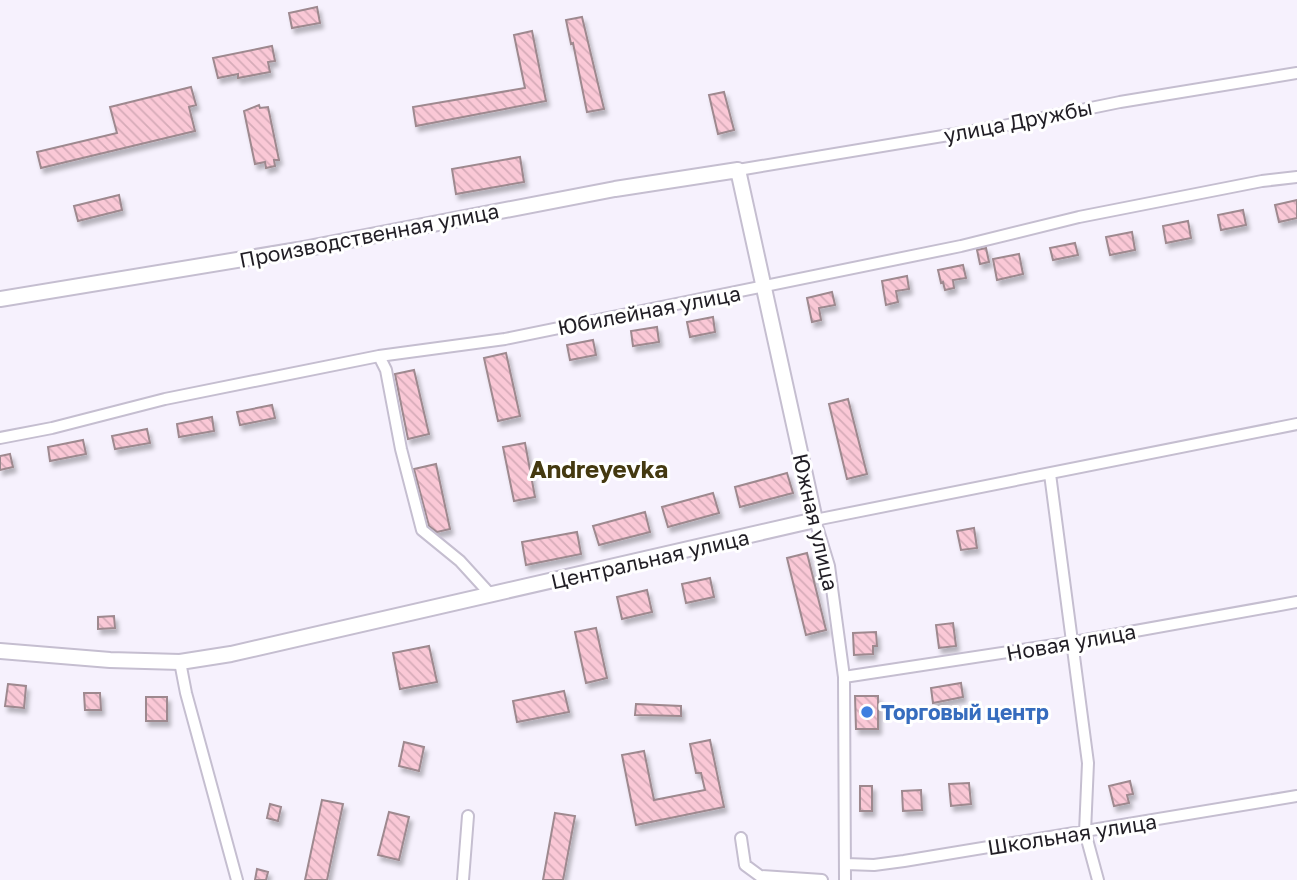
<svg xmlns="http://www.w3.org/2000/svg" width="1297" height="880" viewBox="0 0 1297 880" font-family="'Golos Text',sans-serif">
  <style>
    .building { fill: url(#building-back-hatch); stroke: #9e898f; stroke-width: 2; filter: url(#shadow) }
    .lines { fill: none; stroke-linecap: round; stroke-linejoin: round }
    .street-casing { stroke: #c5bed0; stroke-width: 14 }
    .secondary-casing { stroke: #c5bed0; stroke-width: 18 }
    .street { stroke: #fff; stroke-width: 10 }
    .secondary { stroke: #fff; stroke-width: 14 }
    .shop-dot { fill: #3f7fe0; stroke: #fff; stroke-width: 2.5 }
    .labels { text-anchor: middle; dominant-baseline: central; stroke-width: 6; stroke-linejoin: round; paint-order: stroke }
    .street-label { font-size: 21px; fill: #211e25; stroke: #fff }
    .shop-label { font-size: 21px; font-weight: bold; fill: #366cbe; stroke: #fff; text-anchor: start }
    .quarter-label { font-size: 24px; font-weight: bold; fill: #443910; stroke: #fff }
  </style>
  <defs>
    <pattern id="building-back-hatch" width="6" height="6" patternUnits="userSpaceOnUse" patternTransform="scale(1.75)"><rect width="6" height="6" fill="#fac8d6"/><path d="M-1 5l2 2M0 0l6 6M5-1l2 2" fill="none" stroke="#d6abb8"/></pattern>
    <filter id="shadow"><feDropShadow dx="3" dy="5" stdDeviation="2" flood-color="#0004"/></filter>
  </defs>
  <rect width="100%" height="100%" fill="#f6f1fd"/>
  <path class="building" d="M 317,7 L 320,23 L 292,28 L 289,13 Z
    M 582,17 L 604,109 L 587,112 L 573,43 L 571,44 L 566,20 Z
    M 532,31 L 546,101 L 416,126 L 413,107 L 525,88 L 514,35 Z
    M 272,46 L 275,61 L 268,62 L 270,72 L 238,78 L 238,74 L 218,78 L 213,58 Z
    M 191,87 L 196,105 L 189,107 L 195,131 L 41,168 L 37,152 L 117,133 L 110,107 Z
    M 724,92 L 734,130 L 718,134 L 709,95 Z
    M 259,105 L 260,108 L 268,107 L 279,160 L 274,160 L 275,166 L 266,168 L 265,162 L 255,164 L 244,111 Z
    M 520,157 L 524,182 L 456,194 L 452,169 Z
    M 119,195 L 122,210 L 78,221 L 74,206 Z
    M 1297,200 L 1297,218 L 1279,222 L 1275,205 Z
    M 1243,210 L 1246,225 L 1221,230 L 1218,215 Z
    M 1188,221 L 1191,238 L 1166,243 L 1163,226 Z
    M 1132,232 L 1135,250 L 1110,255 L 1106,237 Z
    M 1075,243 L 1078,255 L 1053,260 L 1050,248 Z
    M 986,248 L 989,262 L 980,264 L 977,250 Z
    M 1019,254 L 1023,274 L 997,280 L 993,259 Z
    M 963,265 L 966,278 L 953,280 L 954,288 L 945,290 L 943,282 L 941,283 L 938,270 Z
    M 907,276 L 909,289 L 896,291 L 898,302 L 886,305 L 882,281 Z
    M 832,292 L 835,305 L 819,308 L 821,320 L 812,322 L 807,298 Z
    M 713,317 L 715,332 L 690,337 L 687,322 Z
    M 657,327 L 659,342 L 633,346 L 631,331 Z
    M 593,340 L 596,355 L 570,360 L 567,345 Z
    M 506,353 L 520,416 L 498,421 L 484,358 Z
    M 414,370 L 429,434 L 408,439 L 395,374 Z
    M 848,399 L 867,474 L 847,479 L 829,404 Z
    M 272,405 L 275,418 L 240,425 L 237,412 Z
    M 212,417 L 214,431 L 179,437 L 177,424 Z
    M 147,429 L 150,443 L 115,449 L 112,436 Z
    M 83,440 L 86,454 L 50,461 L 48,447 Z
    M 525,443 L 535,497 L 514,501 L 503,447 Z
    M 10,454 L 13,467 L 0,470 L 0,456 Z
    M 436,464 L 450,529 L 437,532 L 429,526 L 414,469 Z
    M 787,473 L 793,493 L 740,507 L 735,487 Z
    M 713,493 L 719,513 L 668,527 L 662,507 Z
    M 645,512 L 650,532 L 599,545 L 593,526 Z
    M 974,528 L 977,548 L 961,550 L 957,531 Z
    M 577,532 L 581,554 L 526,565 L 522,542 Z
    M 807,553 L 826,630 L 806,635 L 787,558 Z
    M 710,578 L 714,597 L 686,603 L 682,584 Z
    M 647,590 L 652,612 L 622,619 L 617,597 Z
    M 114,616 L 115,628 L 98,629 L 98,617 Z
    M 953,623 L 956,646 L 939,648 L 936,625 Z
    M 596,628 L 607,678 L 586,683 L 575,632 Z
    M 876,632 L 877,646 L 873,646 L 873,654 L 854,655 L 853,633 Z
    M 429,646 L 437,682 L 400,689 L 393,653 Z
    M 961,683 L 963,697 L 933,703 L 931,688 Z
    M 8,684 L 26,686 L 24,708 L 5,706 Z
    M 564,691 L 569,712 L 517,722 L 513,701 Z
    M 84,693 L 100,693 L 101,710 L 85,710 Z
    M 855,696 L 878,696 L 878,729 L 856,729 Z
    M 146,697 L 167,697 L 167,721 L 146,721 Z
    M 636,704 L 681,706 L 681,716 L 635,715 Z
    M 710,740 L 724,807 L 636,825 L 622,755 L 644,751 L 654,800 L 705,790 L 701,773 L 696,773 L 690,744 Z
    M 404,742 L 424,747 L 419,771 L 399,766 Z
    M 1130,781 L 1133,794 L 1127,795 L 1129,803 L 1114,806 L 1109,786 Z
    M 969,783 L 971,804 L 951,806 L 949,784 Z
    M 860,786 L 872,786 L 872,811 L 860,811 Z
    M 921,790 L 922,810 L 903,811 L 902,791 Z
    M 322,800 L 343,804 L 327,880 L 305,880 Z
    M 270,804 L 281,807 L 278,821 L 267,818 Z
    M 389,812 L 409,817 L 399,860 L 378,855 Z
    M 555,813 L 575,816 L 563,880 L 543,880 Z
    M 257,869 L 268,872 L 266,880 L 255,880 Z"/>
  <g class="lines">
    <g class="street-casing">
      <path id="street" d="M 738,170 L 1003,126 L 1120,102 L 1297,73
        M 379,356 L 386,370 L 401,449 L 422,530 L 460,561 L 491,595
        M 0,438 L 52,428 L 165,399 L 379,356 L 505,339 L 961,246 L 1079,217 L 1262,181 L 1297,177
        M 1050,474 L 1088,763 L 1085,832 L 1098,880
        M 180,662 L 186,693 L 237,880
        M 844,677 L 1074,642 L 1297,602
        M 741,838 L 745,865 L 760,876 L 822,880
        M 846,864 L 874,865 L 904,861 L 1297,796
        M 463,880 L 468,816
        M 845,880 L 844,677 L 829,566 L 815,520 L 1297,424"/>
    </g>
    <g class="secondary-casing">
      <path id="secondary" d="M 0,299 L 298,250 L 615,189 L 738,170 L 815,520 L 231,654 L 180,662 L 110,660 L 0,651"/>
    </g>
    <use href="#street" class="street"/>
    <use href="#secondary" class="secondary"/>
  </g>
  <circle class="shop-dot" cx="867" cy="712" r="7"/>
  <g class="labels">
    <g class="street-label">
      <text transform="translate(1018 121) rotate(-11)">улица Дружбы</text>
      <text transform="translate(369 235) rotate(-11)">Производственная улица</text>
      <text transform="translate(649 310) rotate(-11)">Юбилейная улица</text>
      <text transform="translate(816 522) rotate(77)">Южная улица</text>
      <text transform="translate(650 559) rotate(-13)">Центральная улица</text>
      <text transform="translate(1071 642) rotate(-10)">Новая улица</text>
      <text transform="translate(1072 834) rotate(-9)">Школьная улица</text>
    </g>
    <g class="shop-label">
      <text x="881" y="712">Торговый центр</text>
    </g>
    <g class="quarter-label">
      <text x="599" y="468">Andreyevka</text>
    </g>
  </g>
</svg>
